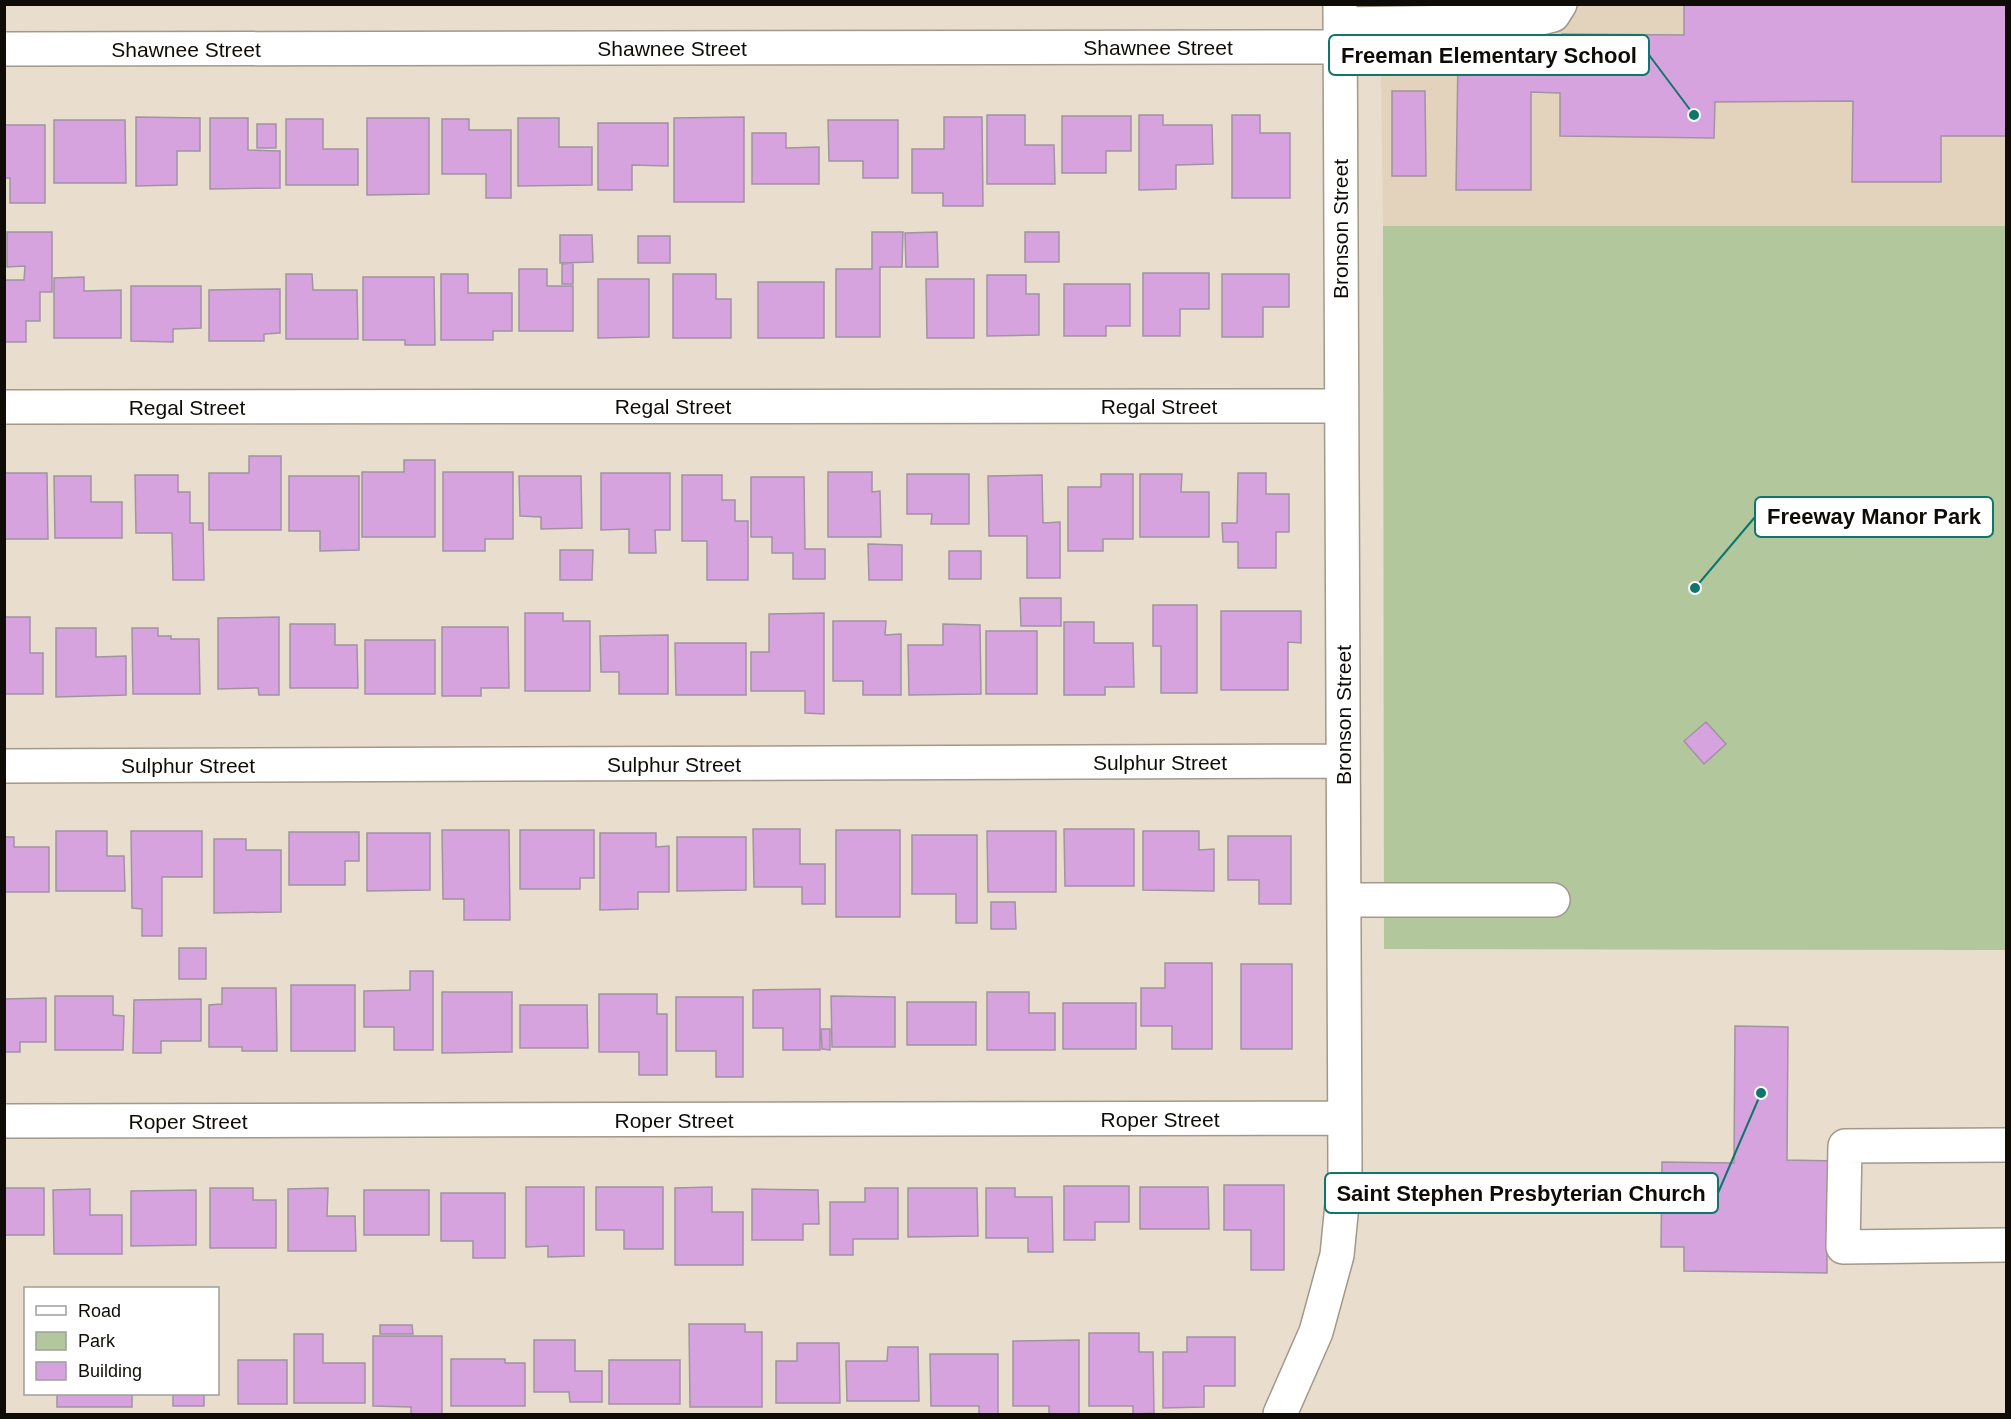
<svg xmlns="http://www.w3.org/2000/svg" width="2011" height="1419" viewBox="0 0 2011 1419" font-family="Helvetica,sans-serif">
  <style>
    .built { fill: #e3d3bc }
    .green { fill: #b2c89c }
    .building { fill: #d7a3df; stroke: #a093a2; stroke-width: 1.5 }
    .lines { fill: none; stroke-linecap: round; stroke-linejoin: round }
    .minor-casing { stroke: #a39889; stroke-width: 36 }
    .minor { stroke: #fff; stroke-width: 33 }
    .labels { text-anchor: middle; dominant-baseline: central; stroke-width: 5; stroke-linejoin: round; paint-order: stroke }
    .street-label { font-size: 21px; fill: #0f0c07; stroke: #fff }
    .leader { fill: none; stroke: #0f766e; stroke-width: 2 }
    .callout-dot { fill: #0f766e; stroke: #fff; stroke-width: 2 }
    .callout { fill: #fff; stroke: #0f766e; stroke-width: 2 }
    .callout-label { font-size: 22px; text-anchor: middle; font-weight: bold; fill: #0f0c07 }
  </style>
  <rect width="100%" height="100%" fill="#e9decd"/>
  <path class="built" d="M 1380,5 L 2006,5 L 2006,226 L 1383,226 Z"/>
  <path class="green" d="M 1383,226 L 2006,226 L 2006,950 L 1384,949 Z"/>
  <path class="building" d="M 1684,4 L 2006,4 L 2006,136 L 1941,136 L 1941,182 L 1852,182 L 1853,101 L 1715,102 L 1714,138 L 1560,136 L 1560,93 L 1531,92 L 1531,190 L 1456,190 L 1458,58 L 1561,62 L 1562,34 L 1684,35 Z
    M 1392,91 L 1425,91 L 1426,176 L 1392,176 Z
    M 987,115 L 1025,115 L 1025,145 L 1054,145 L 1055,184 L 987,184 Z
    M 1139,115 L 1163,115 L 1163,125 L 1212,125 L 1213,164 L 1176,165 L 1176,189 L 1139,190 Z
    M 1232,115 L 1260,115 L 1260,133 L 1290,133 L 1290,198 L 1232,198 Z
    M 1062,116 L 1131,116 L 1131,151 L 1106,151 L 1106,173 L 1062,173 Z
    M 136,117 L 200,118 L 200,151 L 177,151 L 177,185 L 136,186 Z
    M 744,117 L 744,202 L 674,202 L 674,118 Z
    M 944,117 L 982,117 L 983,206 L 943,206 L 943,193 L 912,193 L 912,149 L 944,149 Z
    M 210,118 L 248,118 L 248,150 L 280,151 L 280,188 L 210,189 Z
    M 367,118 L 429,118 L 429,194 L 367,195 Z
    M 518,118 L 559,118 L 559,147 L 592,147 L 592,185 L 518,186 Z
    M 286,119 L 323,119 L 323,149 L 358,149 L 358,185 L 286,185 Z
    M 442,119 L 469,119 L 469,130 L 511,130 L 511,198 L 486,198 L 486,174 L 442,174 Z
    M 54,120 L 125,120 L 126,183 L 54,183 Z
    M 828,120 L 898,120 L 898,178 L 863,178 L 863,161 L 829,161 Z
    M 598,123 L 668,123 L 668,166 L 632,165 L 632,190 L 598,190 Z
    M 257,124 L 276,124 L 276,148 L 257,148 Z
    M 4,125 L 45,125 L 45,203 L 10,203 L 10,178 L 4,178 Z
    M 752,133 L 786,133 L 786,148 L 819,147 L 819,184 L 752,184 Z
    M 7,232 L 52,232 L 52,292 L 40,292 L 40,321 L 26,321 L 26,342 L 4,342 L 4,280 L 24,280 L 25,266 L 7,267 Z
    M 872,232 L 903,232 L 902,267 L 880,267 L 880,337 L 836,337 L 836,269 L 872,269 Z
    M 937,232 L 938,267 L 906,267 L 905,233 Z
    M 1025,232 L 1059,232 L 1059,262 L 1025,262 Z
    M 560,235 L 592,235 L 593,262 L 560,263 Z
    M 638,236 L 670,236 L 670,263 L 638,263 Z
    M 573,263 L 573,284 L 562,284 L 562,264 Z
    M 519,269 L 547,269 L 547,286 L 573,286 L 573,331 L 519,331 Z
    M 1143,273 L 1209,273 L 1209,309 L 1180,309 L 1180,336 L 1143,336 Z
    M 286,274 L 312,274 L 313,290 L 357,290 L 358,339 L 286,339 Z
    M 441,274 L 468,274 L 468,293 L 512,293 L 512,331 L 493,331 L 493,340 L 441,340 Z
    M 673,274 L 716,274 L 716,299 L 731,299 L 731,338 L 673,338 Z
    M 1222,274 L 1289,274 L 1289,307 L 1263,307 L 1263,337 L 1222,337 Z
    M 987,275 L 1026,275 L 1026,294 L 1039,294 L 1039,335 L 987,336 Z
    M 84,277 L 84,291 L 121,290 L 121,338 L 54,338 L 54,278 Z
    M 363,277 L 434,277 L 435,345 L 405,345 L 405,340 L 363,340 Z
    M 598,279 L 649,279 L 649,337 L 598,338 Z
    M 926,279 L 974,279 L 974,338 L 927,338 Z
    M 758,282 L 824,282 L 824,338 L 758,338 Z
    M 1064,284 L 1130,284 L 1130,326 L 1106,326 L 1106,336 L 1064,336 Z
    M 131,286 L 201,286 L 201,328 L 173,329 L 173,342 L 131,341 Z
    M 280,289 L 280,333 L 264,334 L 264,341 L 209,341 L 209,290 Z
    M 249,456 L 281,456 L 281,530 L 209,530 L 209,473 L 249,473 Z
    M 404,460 L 435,460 L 435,537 L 362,537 L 362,472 L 404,472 Z
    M 443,472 L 513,472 L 513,539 L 485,539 L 485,551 L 443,551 Z
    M 828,472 L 872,472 L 872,492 L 880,491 L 881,537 L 828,537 Z
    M 4,473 L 47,473 L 48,539 L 4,539 Z
    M 601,473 L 670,473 L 670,530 L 655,530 L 656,553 L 629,553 L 629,529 L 601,530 Z
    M 1238,473 L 1266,473 L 1266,494 L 1289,494 L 1289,532 L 1276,532 L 1276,568 L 1238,568 L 1238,542 L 1223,542 L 1222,523 L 1237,523 Z
    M 907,474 L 969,474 L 969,524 L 931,524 L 932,514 L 907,514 Z
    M 1101,474 L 1133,474 L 1133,539 L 1103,539 L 1103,551 L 1068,551 L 1068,487 L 1101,487 Z
    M 1140,474 L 1182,474 L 1181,492 L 1209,492 L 1209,537 L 1140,537 Z
    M 135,475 L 178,475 L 178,492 L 190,492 L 190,523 L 203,523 L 204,580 L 173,580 L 172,533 L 136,533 Z
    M 682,475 L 722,475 L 722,500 L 735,500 L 735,521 L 748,521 L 748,580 L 707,580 L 707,541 L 682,541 Z
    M 1042,475 L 1043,523 L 1060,522 L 1060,578 L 1027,578 L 1027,536 L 989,536 L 988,476 Z
    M 54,476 L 91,476 L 91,502 L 122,502 L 122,538 L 55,538 Z
    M 289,476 L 359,476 L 359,550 L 320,551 L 320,531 L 289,531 Z
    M 519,476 L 581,476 L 582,528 L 541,529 L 541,517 L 520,516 Z
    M 751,477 L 804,477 L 805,549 L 825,549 L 825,579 L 793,579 L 793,553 L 772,553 L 772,537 L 751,537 Z
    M 868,544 L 902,545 L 902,580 L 869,580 Z
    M 560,550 L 593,550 L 592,580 L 560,580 Z
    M 949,551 L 981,551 L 981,579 L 949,579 Z
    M 1020,598 L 1061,598 L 1061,626 L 1021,626 Z
    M 1153,605 L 1197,605 L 1197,693 L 1161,693 L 1161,646 L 1153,646 Z
    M 1221,611 L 1301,611 L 1301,643 L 1288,642 L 1288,690 L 1221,690 Z
    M 525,613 L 563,613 L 563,621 L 590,621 L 590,691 L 525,691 Z
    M 824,613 L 824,714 L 805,713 L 805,691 L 751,691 L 751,652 L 769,652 L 769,614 Z
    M 4,617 L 30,617 L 30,653 L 43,653 L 43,694 L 4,694 Z
    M 279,617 L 279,695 L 259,695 L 258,688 L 218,689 L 218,618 Z
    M 833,621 L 886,621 L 885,635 L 901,634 L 901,695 L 863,695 L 863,681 L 833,681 Z
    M 1064,622 L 1094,622 L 1094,643 L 1133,643 L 1134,687 L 1105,687 L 1105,695 L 1064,695 Z
    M 290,624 L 335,624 L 335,645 L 357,645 L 358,688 L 290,688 Z
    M 943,624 L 980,625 L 981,694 L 909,695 L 908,645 L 943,645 Z
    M 442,627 L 508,627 L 509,688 L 481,688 L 481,696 L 442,696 Z
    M 56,628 L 96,628 L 96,657 L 126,656 L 126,695 L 56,697 Z
    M 132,628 L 158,628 L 158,636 L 171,636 L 171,639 L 199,639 L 200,694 L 133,694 Z
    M 986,631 L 1037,631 L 1037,694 L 986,694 Z
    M 668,635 L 668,694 L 619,694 L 619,672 L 601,672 L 600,636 Z
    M 365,640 L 435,640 L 435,694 L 365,694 Z
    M 675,643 L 746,643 L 746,695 L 676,695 Z
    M 1706,722 L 1726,744 L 1704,764 L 1684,741 Z
    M 753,829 L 800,829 L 800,864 L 825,864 L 825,904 L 802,904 L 802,887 L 754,887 Z
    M 1064,829 L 1134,829 L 1134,886 L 1065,886 Z
    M 442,830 L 509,830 L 510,920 L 464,920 L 464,899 L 443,899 Z
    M 520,830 L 594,830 L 594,878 L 580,878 L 580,889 L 520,889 Z
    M 836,830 L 900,830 L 900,917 L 836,917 Z
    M 56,831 L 107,831 L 107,856 L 124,856 L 125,891 L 56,891 Z
    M 131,831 L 202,831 L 202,877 L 162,877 L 162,936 L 142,936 L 142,909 L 132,908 Z
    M 987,831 L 1056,831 L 1056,892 L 988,892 Z
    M 1143,831 L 1199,831 L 1199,850 L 1214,849 L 1214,891 L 1143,890 Z
    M 289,832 L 359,832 L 359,861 L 345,861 L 345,885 L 289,885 Z
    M 367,833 L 430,833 L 430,890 L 367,891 Z
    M 600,833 L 656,833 L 656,847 L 669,846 L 669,892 L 638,892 L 638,909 L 600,910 Z
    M 912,835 L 977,835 L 977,923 L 956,923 L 956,894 L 912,894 Z
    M 1228,836 L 1291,836 L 1291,904 L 1259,904 L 1259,880 L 1228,880 Z
    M 4,837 L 14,837 L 14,847 L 49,847 L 49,892 L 4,892 Z
    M 677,837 L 746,837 L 746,890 L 677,891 Z
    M 214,839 L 246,839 L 246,850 L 281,850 L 281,912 L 214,913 Z
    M 991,902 L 1015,902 L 1016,929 L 991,929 Z
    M 179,948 L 206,948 L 206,979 L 179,979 Z
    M 1165,963 L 1212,963 L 1212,1049 L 1172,1049 L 1172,1026 L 1141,1026 L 1141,988 L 1165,988 Z
    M 1241,964 L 1292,964 L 1292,1049 L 1241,1049 Z
    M 410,971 L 433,971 L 433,1050 L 394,1050 L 394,1027 L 364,1027 L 364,991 L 410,990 Z
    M 291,985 L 355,985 L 355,1051 L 291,1051 Z
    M 222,988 L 276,988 L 277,1051 L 242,1051 L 242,1047 L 209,1047 L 209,1005 L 222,1004 Z
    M 820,989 L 820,1050 L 783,1050 L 783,1028 L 753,1028 L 753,990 Z
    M 442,992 L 512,992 L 512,1052 L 442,1053 Z
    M 987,992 L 1029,992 L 1029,1013 L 1055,1013 L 1055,1050 L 987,1050 Z
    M 599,994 L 657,994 L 657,1014 L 667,1014 L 667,1075 L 639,1075 L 639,1052 L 599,1052 Z
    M 55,996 L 113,996 L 113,1015 L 124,1016 L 123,1050 L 55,1050 Z
    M 831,996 L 895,997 L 895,1047 L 832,1047 Z
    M 676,997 L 743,997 L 743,1077 L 716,1077 L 716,1051 L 676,1051 Z
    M 46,998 L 46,1042 L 20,1042 L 20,1052 L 4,1052 L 4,999 Z
    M 201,999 L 201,1041 L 161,1041 L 161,1053 L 133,1053 L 134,1000 Z
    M 907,1002 L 976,1002 L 976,1045 L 907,1045 Z
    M 1063,1003 L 1136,1003 L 1136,1049 L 1063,1049 Z
    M 520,1005 L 587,1005 L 588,1048 L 520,1048 Z
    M 1735,1026 L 1788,1027 L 1787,1160 L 1837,1161 L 1837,1183 L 1827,1183 L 1827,1273 L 1684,1271 L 1684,1247 L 1661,1247 L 1662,1162 L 1734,1163 Z
    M 821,1029 L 830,1029 L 830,1050 L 822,1049 Z
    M 1224,1185 L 1284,1185 L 1284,1270 L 1251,1270 L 1251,1230 L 1224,1230 Z
    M 1064,1186 L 1129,1186 L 1129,1222 L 1095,1222 L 1095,1240 L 1064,1240 Z
    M 526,1187 L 584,1187 L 584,1256 L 548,1257 L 548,1246 L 526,1247 Z
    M 596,1187 L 663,1187 L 663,1249 L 624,1249 L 624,1230 L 596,1230 Z
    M 712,1187 L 712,1212 L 743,1212 L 743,1265 L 675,1265 L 675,1188 Z
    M 1140,1187 L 1208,1187 L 1209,1229 L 1140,1229 Z
    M 4,1188 L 44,1188 L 44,1235 L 4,1235 Z
    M 210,1188 L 253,1188 L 253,1200 L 276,1200 L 276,1248 L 210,1248 Z
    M 328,1188 L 327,1216 L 355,1216 L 356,1251 L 288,1251 L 288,1189 Z
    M 865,1188 L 898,1188 L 898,1239 L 853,1239 L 853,1255 L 830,1255 L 830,1202 L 865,1202 Z
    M 908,1188 L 977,1188 L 978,1236 L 908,1237 Z
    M 986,1188 L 1015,1188 L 1015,1197 L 1052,1197 L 1053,1252 L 1028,1252 L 1028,1238 L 986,1238 Z
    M 90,1189 L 90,1215 L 122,1215 L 122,1254 L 54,1254 L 53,1190 Z
    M 752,1189 L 818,1190 L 819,1224 L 803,1224 L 803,1240 L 752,1240 Z
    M 196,1190 L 196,1245 L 131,1246 L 131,1191 Z
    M 364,1190 L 429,1190 L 429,1235 L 364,1235 Z
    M 441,1193 L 505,1193 L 505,1258 L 473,1258 L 473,1241 L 441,1241 Z
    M 689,1324 L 745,1324 L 745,1332 L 762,1332 L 762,1407 L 690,1407 Z
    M 380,1325 L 412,1325 L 413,1334 L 380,1334 Z
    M 1089,1333 L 1139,1333 L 1139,1352 L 1153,1352 L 1154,1413 L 1133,1414 L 1133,1406 L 1089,1406 Z
    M 294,1334 L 323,1334 L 323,1363 L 365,1363 L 365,1403 L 294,1403 Z
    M 373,1336 L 442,1336 L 442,1414 L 411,1414 L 411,1407 L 373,1406 Z
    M 1187,1337 L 1235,1337 L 1235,1386 L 1204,1386 L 1204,1407 L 1163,1408 L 1163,1352 L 1187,1352 Z
    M 534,1340 L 575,1340 L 575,1371 L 602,1371 L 602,1402 L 570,1402 L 569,1392 L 534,1392 Z
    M 1079,1340 L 1079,1414 L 1049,1414 L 1049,1406 L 1013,1406 L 1013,1341 Z
    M 797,1343 L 839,1343 L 840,1403 L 776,1403 L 776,1361 L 797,1361 Z
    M 888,1347 L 918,1347 L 919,1401 L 847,1401 L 846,1361 L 887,1361 Z
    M 930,1354 L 998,1354 L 998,1414 L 979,1414 L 979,1406 L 931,1406 Z
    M 451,1359 L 505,1359 L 505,1363 L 525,1363 L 525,1406 L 451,1406 Z
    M 238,1360 L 287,1360 L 287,1404 L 238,1404 Z
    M 609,1360 L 680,1360 L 680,1404 L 609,1404 Z
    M 57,1394 L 132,1394 L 132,1407 L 57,1407 Z
    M 173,1394 L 204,1394 L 204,1406 L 173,1406 Z"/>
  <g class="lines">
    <g class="minor-casing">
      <path id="minor" d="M 1340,24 L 1529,21 L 1553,15 L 1560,4
        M 4,49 L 1340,47
        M 4,407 L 1341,406
        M 4,766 L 1343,761
        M 1344,900 L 1553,900
        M 4,1121 L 1344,1118
        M 2006,1145 L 1845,1146 L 1843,1247 L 2006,1245
        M 1280,1414 L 1316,1332 L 1337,1255 L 1345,1174 L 1340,4"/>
    </g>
    <use href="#minor" class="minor"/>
  </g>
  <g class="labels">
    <g class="street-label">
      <text x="1158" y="47">Shawnee Street</text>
      <text x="672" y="48">Shawnee Street</text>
      <text x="186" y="49">Shawnee Street</text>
      <text transform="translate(1340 229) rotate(-90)">Bronson Street</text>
      <text x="673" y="406">Regal Street</text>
      <text x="1159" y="406">Regal Street</text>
      <text x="187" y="407">Regal Street</text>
      <text transform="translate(1343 715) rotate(-90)">Bronson Street</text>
      <text x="1160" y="762">Sulphur Street</text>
      <text x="674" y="764">Sulphur Street</text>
      <text x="188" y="765">Sulphur Street</text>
      <text x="1160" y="1119">Roper Street</text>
      <text x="674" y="1120">Roper Street</text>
      <text x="188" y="1121">Roper Street</text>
    </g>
  </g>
  <path class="leader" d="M1694 115L1649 55M1695 588L1755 517M1761 1093L1718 1193"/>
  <g class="callout-dot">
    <circle cx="1694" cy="115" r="6"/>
    <circle cx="1695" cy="588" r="6"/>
    <circle cx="1761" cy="1093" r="6"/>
  </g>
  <g class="callout">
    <rect x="1329" y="35" width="320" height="40" rx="6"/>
    <rect x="1755" y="497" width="238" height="40" rx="6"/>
    <rect x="1325" y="1173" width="393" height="40" rx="6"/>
  </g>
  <g class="callout-label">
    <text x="1489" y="63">Freeman Elementary School</text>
    <text x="1874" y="524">Freeway Manor Park</text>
    <text x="1521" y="1201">Saint Stephen Presbyterian Church</text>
  </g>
  <rect width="2011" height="1419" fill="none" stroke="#0f0c07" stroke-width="12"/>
  <rect x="24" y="1287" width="195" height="108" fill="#ffffff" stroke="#9f9e9c" stroke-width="1.5"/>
  <rect x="36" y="1306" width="30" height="9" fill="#ffffff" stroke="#9f9e9c" stroke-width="1.5"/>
  <text x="78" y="1317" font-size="18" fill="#0f0c07">Road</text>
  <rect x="36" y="1332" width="30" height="18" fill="#b2c89c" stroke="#9f9e9c" stroke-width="1.5"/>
  <text x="78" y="1347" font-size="18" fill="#0f0c07">Park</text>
  <rect x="36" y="1362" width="30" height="18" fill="#d7a3df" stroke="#9f9e9c" stroke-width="1.5"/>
  <text x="78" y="1377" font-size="18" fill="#0f0c07">Building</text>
</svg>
